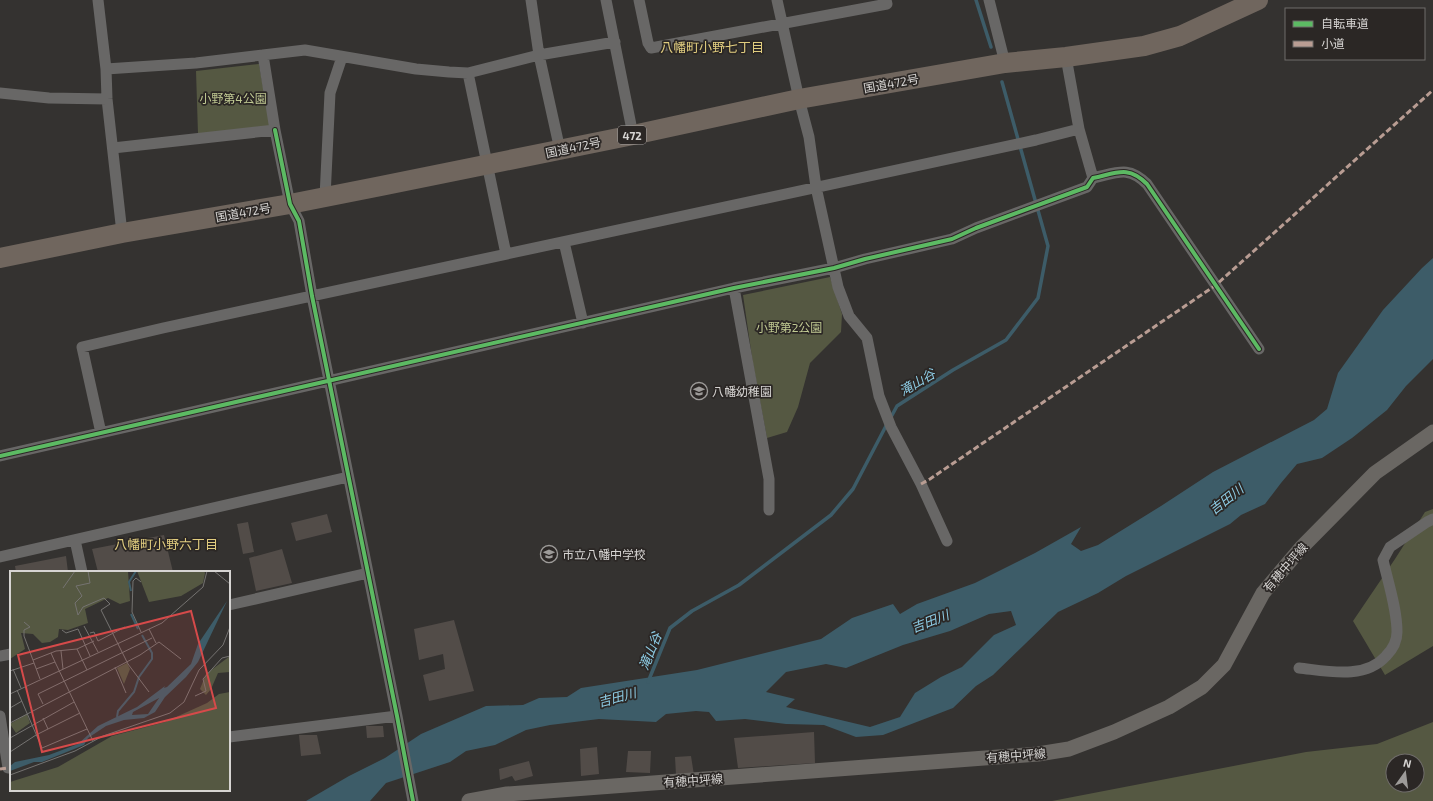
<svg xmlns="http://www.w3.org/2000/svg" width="1433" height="801" viewBox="0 0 1433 801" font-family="'Exo 2','Noto Sans JP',sans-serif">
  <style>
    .green { fill: #555842; fill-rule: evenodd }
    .water { fill: #3d5c68; fill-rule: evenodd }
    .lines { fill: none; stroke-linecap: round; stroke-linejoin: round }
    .stream { stroke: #3d5c68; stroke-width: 3.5 }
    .building { fill: #524c48 }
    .street { stroke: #686766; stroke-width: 11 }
    .secondary { stroke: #6a6763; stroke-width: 15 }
    .highway { stroke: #70665e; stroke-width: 20 }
    .quiet { stroke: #b99d93; stroke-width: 3; stroke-dasharray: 6 3; stroke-linecap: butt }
    .cycleway-casing { stroke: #2b2725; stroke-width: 6 }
    .cycleway { stroke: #5cba63; stroke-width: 4 }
    .labels { text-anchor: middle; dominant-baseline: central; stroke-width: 3.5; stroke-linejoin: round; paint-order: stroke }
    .shield { fill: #2b2725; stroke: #a3a09e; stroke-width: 1 }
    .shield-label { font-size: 11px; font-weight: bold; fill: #d6d4d2 }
    .street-label { font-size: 12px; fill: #d6d4d2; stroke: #2b2725 }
    .park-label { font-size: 12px; fill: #c1ca93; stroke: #2b2725 }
    .poi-label { font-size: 12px; fill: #d6d4d2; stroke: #2b2725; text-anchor: start }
    .neighbourhood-label { font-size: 13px; fill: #e1cd7f; stroke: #2b2725 }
    .water-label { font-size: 13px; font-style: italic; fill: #8ecee7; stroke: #2b2725 }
    .inset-river { fill: none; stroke: #3d5c68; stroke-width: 2 }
    .inset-road { fill: none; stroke: #757371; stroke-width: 1 }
    .view { fill: #d64a4a; fill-opacity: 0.15; stroke: #d64a4a; stroke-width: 2 }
    .inset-edge { fill: none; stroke: #d6d4d2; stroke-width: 2 }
  </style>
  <rect width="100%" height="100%" fill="#343230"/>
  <path class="green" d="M 259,64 L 270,126 L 198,134 L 196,71 Z
    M 830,277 L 842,314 L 841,332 L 810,363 L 798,407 L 787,432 L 767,438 L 753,364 L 743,295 Z
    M 1433,509 L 1433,646 L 1385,675 L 1353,621 L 1395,559 L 1425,512 Z
    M 1433,722 L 1433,801 L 1052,801 L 1306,752 L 1377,744 ZM 1393,761 L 1417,761 L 1417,785 L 1393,785 Z"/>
  <path class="water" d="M 1433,258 L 1433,359 L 1406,386 L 1387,410 L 1352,438 L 1322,458 L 1297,464 L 1281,483 L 1265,504 L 1241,515 L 1230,524 L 1126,576 L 1098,593 L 1058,612 L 993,675 L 976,686 L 953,708 L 883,735 L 856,737 L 824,725 L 786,724 L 745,719 L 716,721 L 709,712 L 696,711 L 666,714 L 656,722 L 599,719 L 550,725 L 526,730 L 495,745 L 466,751 L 450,762 L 386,783 L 370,801 L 306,801 L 349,776 L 385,758 L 421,734 L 486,706 L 523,705 L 539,698 L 567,697 L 581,688 L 697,670 L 821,639 L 852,618 L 893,604 L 900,614 L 917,604 L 975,583 L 1035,553 L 1081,527 L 1071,544 L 1081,551 L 1098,545 L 1161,506 L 1213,472 L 1314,420 L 1327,409 L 1338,373 L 1383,310 L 1422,268 ZM 1011,611 L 1016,625 L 994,635 L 962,667 L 941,677 L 915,693 L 900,717 L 870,727 L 786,707 L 795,699 L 766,692 L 786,672 L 826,664 L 846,668 L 903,645 L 950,631 L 989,614 Z"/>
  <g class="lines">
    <path class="stream" d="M 976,0 L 991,47
      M 891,417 L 897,406 L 953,370 L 1006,340 L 1038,298 L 1048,246 L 1002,82
      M 648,682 L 670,628 L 692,611 L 739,585 L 831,515 L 853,489 L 887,424"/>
  </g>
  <path class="building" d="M 327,514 L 332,532 L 296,541 L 291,523 Z
    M 248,522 L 254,552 L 243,554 L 237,524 Z
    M 164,535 L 173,572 L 98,572 L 92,549 Z
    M 282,549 L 292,583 L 256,591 L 249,558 Z
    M 66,556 L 68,572 L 16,572 L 15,566 Z
    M 454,620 L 474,691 L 429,701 L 423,675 L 445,669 L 443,654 L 419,660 L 414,629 Z
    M 366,726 L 383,726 L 384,737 L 367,738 Z
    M 814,732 L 815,763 L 738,768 L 734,738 Z
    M 299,735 L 317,735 L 321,754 L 301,756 Z
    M 597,747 L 599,774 L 581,776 L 580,749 Z
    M 628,751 L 651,751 L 650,773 L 626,772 Z
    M 691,756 L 694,775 L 676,775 L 675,757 Z
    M 529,761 L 533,776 L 515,781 L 512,776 L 500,780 L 499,769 Z"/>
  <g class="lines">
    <path class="street" d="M 98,0 L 106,69 L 107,99 L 122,233
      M 531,0 L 539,55 L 560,150
      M 606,0 L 633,135
      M 639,0 L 648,43 L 651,48 L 887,4 L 886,0
      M 777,0 L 799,99 L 809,137 L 816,187 L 838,287 L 849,316 L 867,338 L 879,396 L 891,427 L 921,484 L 947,541
      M 989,0 L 1005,63
      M 1066,57 L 1079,129 L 1093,178
      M 106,69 L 196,63 L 305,50 L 416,69 L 449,72 L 468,73 L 539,55 L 615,42
      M 468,73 L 506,254
      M 0,93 L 49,98 L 107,99
      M 275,130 L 290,204 L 299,221 L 312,296 L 397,716 L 413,801
      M 113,148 L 275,130 L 263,55
      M 325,197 L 330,93 L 342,57
      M 564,242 L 583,323
      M 734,288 L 769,479 L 769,510
      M 101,433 L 82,347 L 163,328 L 1036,140 L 1079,129
      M 0,456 L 734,288 L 834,268 L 865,259 L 952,239 L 976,228 L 1087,187 L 1093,178 C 1117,173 1128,165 1147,184 L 1259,349
      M 75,540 L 82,572
      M 0,557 L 348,477
      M 229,605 L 368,573
      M 0,656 L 11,654
      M 1299,668 C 1327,671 1365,680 1386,656 C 1393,649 1397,642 1397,632 C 1397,609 1388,582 1383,560 L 1390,547 L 1427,522 L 1433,519
      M 0,716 L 8,768 L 11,768
      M 229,737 L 397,716"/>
    <path class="secondary" d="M 469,801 L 507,794 L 1038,754 L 1069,749 L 1114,732 L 1169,707 L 1202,687 L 1224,665 L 1263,593 L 1301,548 L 1375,473 L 1433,432"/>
    <path class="highway" d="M 0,258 L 122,233 L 290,204 L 381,186 L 633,135 L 799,99 L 1005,63 L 1066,57 L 1144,46 L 1180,36 L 1258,0"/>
    <path class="quiet" d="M 921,484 L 930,479 L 1216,285 L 1433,90
      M 0,769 L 8,768"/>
    <g class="cycleway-casing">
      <path id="cycleway" d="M 275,130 L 290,204 L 299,221 L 312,296 L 397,716 L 413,801
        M 0,456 L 734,288 L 834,268 L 865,259 L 952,239 L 976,228 L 1087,187 L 1093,178 C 1117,173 1128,165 1147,184 L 1259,349"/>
    </g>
    <use href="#cycleway" class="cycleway"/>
  </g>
  <defs>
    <g id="school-ring" transform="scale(0.9)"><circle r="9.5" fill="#2b2725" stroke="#9d9b99" stroke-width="1.5"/><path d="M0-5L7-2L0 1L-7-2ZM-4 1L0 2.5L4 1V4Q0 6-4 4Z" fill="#9d9b99"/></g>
  </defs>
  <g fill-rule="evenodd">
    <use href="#school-ring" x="699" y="391"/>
    <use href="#school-ring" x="549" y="554"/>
  </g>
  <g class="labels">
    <rect class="shield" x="618" y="126" width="28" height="18" rx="3"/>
    <g class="shield-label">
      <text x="632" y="135">472</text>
    </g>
    <g class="street-label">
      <text transform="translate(891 83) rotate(-10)">国道472号</text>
      <text transform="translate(573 147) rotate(-12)">国道472号</text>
      <text transform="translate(243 212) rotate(-10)">国道472号</text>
      <text transform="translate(1285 567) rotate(-49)">有穂中坪線</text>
      <text transform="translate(1016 755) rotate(-5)">有穂中坪線</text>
      <text transform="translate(693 780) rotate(-4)">有穂中坪線</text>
    </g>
    <g class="park-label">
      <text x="233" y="98">小野第4公園</text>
      <text x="789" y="327">小野第2公園</text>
    </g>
    <g class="poi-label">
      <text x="712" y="391">八幡幼稚園</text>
      <text x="562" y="554">市立八幡中学校</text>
    </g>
    <g class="neighbourhood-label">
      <text x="712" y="47">八幡町小野七丁目</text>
      <text x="166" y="544">八幡町小野六丁目</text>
    </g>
    <g class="water-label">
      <text transform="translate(917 382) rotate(-31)">滝山谷</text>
      <text transform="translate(1226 499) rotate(-38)">吉田川</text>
      <text transform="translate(930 621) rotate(-21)">吉田川</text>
      <text transform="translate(650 651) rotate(-68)">滝山谷</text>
      <text transform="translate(617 697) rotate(-15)">吉田川</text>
    </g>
  </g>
  <g transform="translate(10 571)">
    <rect width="220" height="220" fill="#343230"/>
    <path d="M 0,0 L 118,0 L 120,30 L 110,33 L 98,27 L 75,38 L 78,52 L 58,59 L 49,58 L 48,66 L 40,71 L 32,72 L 23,63 L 11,62 L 15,78 L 0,88 ZM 127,0 L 194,0 L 195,2 L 193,12 L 171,25 L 139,31 ZM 220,85 L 220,101 L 208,102 L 201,118 L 196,124 L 190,118 L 196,103 ZM 117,92 L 120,98 L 114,113 L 107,97 ZM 220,121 L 220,220 L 0,220 L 0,211 L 48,196 L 102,165 L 155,151 L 197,132 L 209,123 ZM 17,143 L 20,152 L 6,162 L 0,153 Z" fill="#555842"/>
    <path d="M 217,30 L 188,91 L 176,106 L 155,126 L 145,141 L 134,147 L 114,149 L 96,155 L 78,167 L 74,174 L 32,191 L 24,191 L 0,200 L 0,195 L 5,191 L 39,184 L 68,173 L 88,155 L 127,136 L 155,115 L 154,117 L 157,116 L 181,93 L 188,73 ZM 149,127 L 138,143 L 122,144 L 123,141 Z" fill="#3d5c68" fill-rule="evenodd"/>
    <path class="inset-river" d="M 121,20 L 119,11 L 126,0M 121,43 L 128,58M 107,146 L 108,140 L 124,121 L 129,106 L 142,88 L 142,82 L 132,64"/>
    <path class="inset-road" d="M 78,0 L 80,12 L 66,15 L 72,25 L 65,32 L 68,44 L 73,36 L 94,27 L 100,33 L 91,39 L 118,93 L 139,121M 204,0 L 220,13M 131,11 L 126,7 L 123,10 L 122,41 L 131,61M 53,17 L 65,0M 14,51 L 20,56 L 14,59 L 14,65 L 30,108M 74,55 L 88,81M 139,58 L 146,72M 52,59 L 56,62 L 68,58 L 80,85M 80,62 L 84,61 L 88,70 L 115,56M 67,78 L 77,99M 51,80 L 53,98M 23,89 L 46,80 L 67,78 L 84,70M 45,91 L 83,170M 105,96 L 116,122M 3,98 L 11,117M 26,98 L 45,91 L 41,82M 0,100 L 24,92M 7,119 L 32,177 L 77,158M 0,123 L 152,52 L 193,16 L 197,0M 185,125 L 196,120 L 193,108 L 212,87 L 220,85M 33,133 L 28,123 L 142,67M 0,137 L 12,130M 33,147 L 38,158M 0,152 L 130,84 L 149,71 L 171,88M 0,167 L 64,131M 0,181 L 26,164 L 70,142M 0,204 L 65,180 L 93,165 L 160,142 L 174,131 L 189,99 L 213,74 L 220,56"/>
    <path class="view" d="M 181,40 L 206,137 L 32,181 L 8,84 Z"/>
    <rect width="220" height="220" class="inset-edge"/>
  </g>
  <rect x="1285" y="8" width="140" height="52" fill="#2b2725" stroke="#6f6c6a"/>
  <rect x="1293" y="21" width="20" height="6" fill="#5cba63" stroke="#6f6c6a"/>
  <text x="1321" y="28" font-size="12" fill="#d6d4d2">自転車道</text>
  <rect x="1293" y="41" width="20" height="6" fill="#b99d93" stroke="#6f6c6a"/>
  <text x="1321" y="48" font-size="12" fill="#d6d4d2">小道</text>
  <g transform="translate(1405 773) rotate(14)"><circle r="19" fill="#2b2725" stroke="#6f6c6a"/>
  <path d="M0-3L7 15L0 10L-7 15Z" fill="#9d9b99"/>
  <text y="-6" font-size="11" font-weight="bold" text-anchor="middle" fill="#d6d4d2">N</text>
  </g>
</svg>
